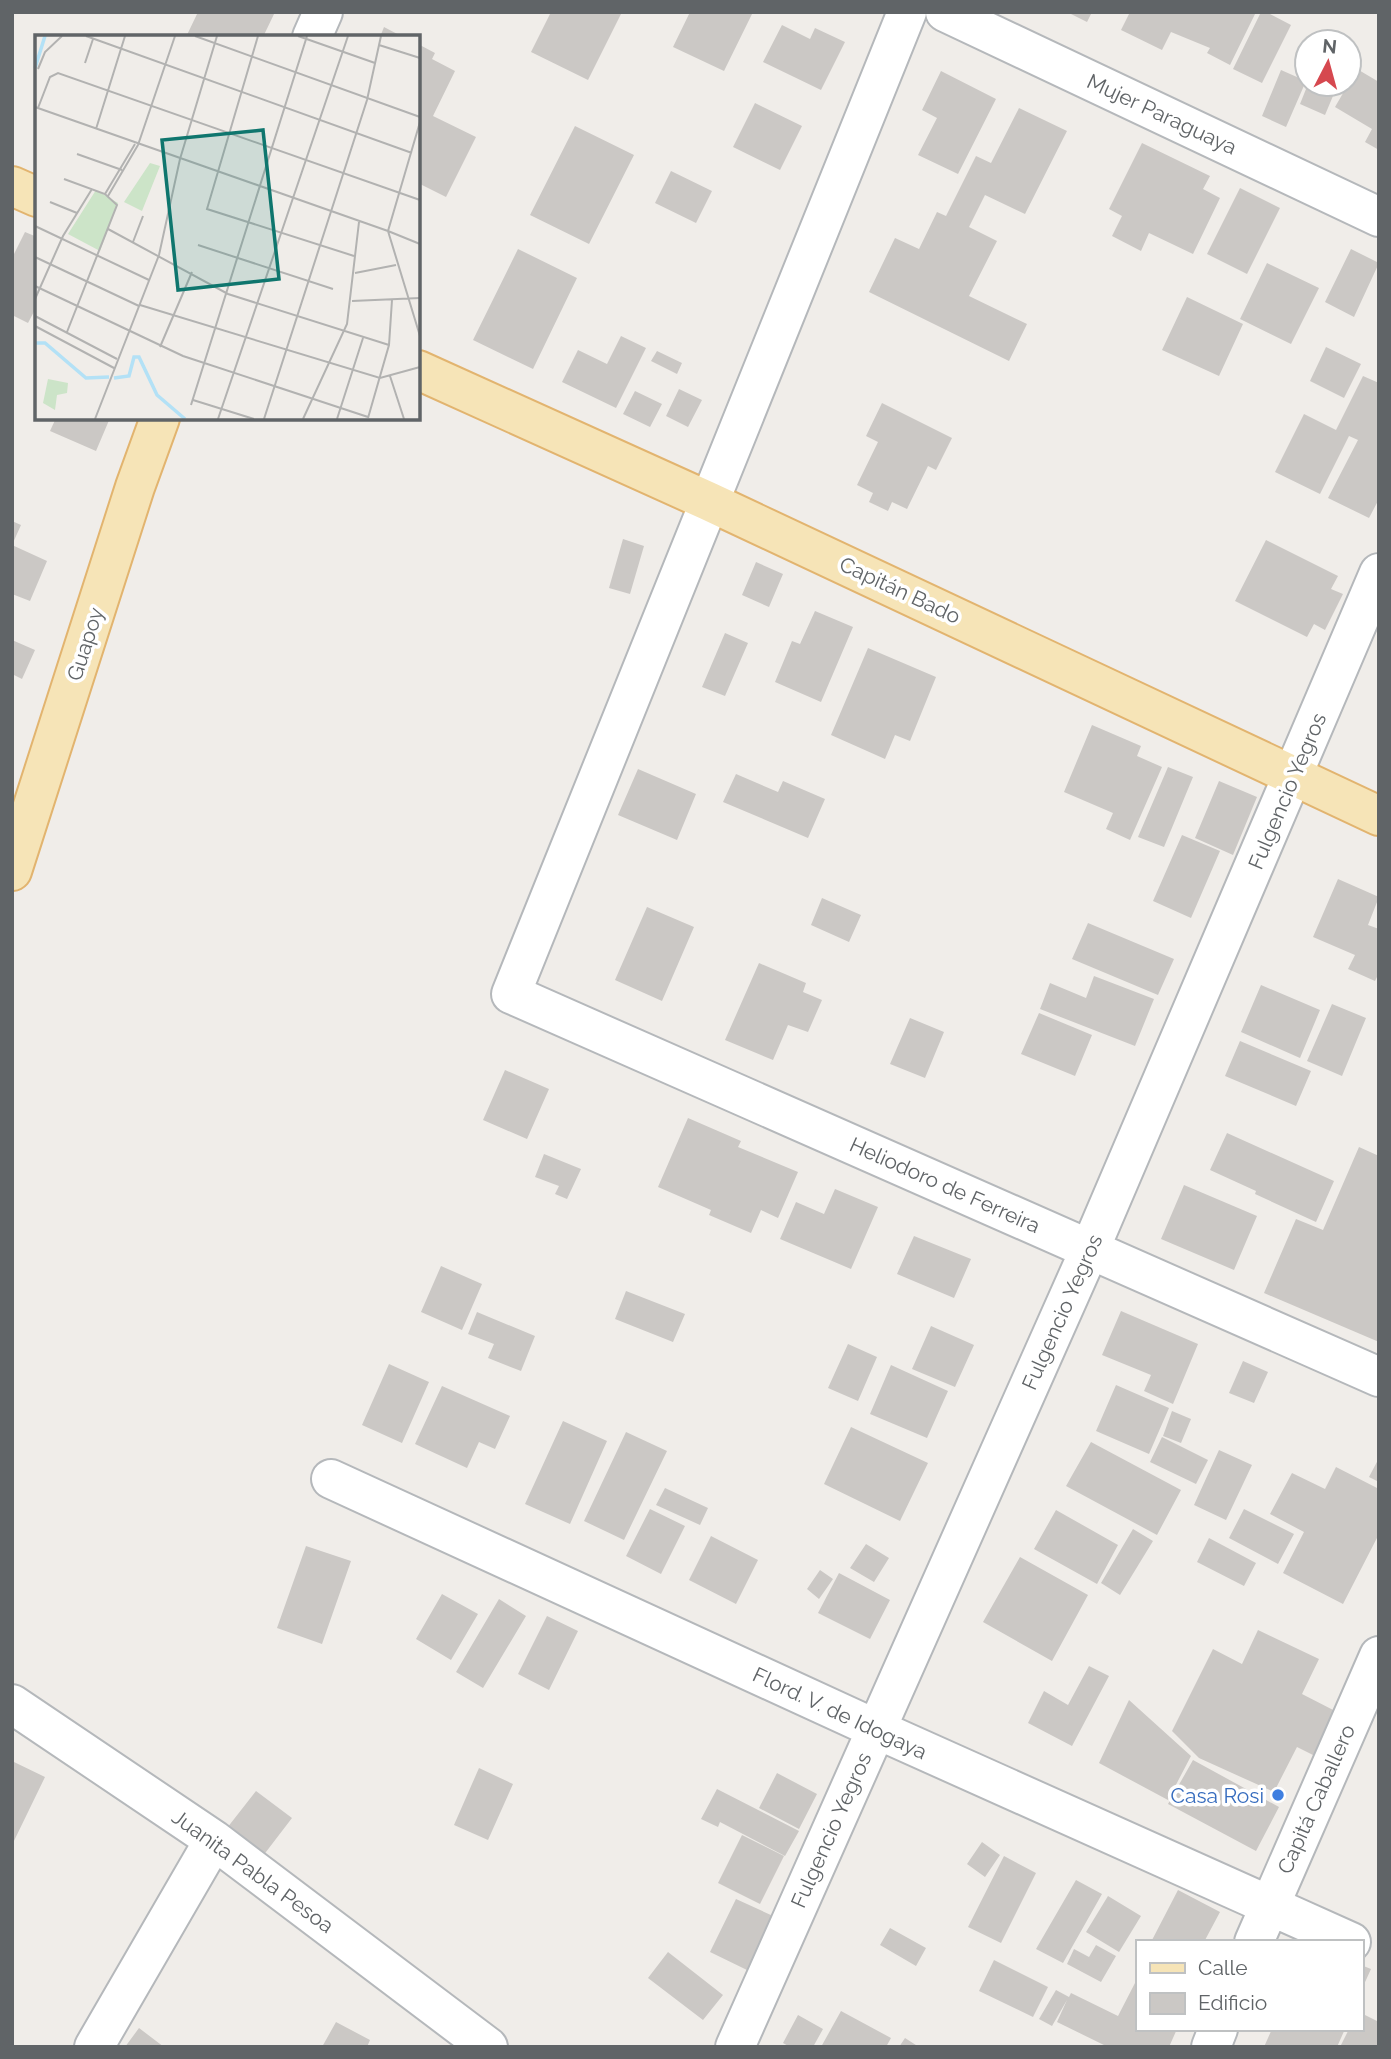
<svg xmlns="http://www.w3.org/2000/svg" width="1391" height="2059" viewBox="0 0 1391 2059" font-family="Raleway,sans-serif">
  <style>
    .building { fill: #cbc8c5 }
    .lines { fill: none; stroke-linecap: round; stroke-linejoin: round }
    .minor-casing { stroke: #b5b8bb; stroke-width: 42 }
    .major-casing { stroke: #e2b46f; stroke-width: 42 }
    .minor { stroke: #fff; stroke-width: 38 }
    .major { stroke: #f6e4b7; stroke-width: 38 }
    .shop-dot { fill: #3f7fe0; stroke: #fff; stroke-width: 2.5 }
    .labels { text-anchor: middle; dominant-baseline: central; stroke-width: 7; stroke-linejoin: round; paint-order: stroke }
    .street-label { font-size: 21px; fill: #606467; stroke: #fff }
    .shop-label { font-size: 21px; fill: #366cbe; stroke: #fff; text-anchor: end }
    .inset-river { fill: none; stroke: #b3e1f6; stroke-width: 3.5 }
    .inset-road { fill: none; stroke: #b2b2b1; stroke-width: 2 }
    .view { fill: #0f766e; fill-opacity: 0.15; stroke: #0f766e; stroke-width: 3.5 }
    .inset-edge { fill: none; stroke: #606467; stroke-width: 3.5 }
  </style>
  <rect width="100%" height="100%" fill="#f0ede9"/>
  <path class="building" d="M 198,12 L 275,12 L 263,37 L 186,37 Z
    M 551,12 L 621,14 L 588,80 L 531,52 Z
    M 690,12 L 753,12 L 724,71 L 673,47 Z
    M 1067,12 L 1092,12 L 1087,22 Z
    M 1130,12 L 1256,12 L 1230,65 L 1207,53 L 1210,48 L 1171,32 L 1162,50 L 1121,30 Z
    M 1261,12 L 1266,12 L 1291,25 L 1262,83 L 1233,69 Z
    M 782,25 L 810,39 L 815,28 L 845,42 L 821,90 L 763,62 Z
    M 384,27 L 403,37 L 380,37 Z
    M 418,44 L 435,53 L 432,59 L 455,71 L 433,116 L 476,137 L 446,197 L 418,183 Z
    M 1357,69 L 1379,82 L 1379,150 L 1365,142 L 1372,129 L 1335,107 Z
    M 1281,70 L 1306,81 L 1286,127 L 1262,116 Z
    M 941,71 L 996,99 L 958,174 L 918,155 L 937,118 L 922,110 Z
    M 1308,84 L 1338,84 L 1325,115 L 1300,104 Z
    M 755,103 L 802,126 L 780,170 L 733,147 Z
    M 1019,108 L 1067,131 L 1025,214 L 985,195 L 969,227 L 997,241 L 969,296 L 1027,324 L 1009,361 L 869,292 L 895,238 L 919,249 L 937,212 L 946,216 L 976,156 L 991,163 Z
    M 575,126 L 634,155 L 589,244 L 530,215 Z
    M 1142,143 L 1210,176 L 1203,189 L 1220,198 L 1193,254 L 1149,233 L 1141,251 L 1112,236 L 1122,216 L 1109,209 Z
    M 671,171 L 712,191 L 696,223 L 655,203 Z
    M 1240,188 L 1280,208 L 1247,274 L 1207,254 Z
    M 25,232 L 37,237 L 37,306 L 28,323 L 12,315 L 12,258 Z
    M 518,249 L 577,278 L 533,369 L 473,340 Z
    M 1351,249 L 1379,263 L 1354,317 L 1325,302 Z
    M 1267,263 L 1319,288 L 1291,344 L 1240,319 Z
    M 1187,297 L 1243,324 L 1219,376 L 1162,350 Z
    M 621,336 L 646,348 L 616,408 L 562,382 L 578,350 L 607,364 Z
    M 1326,347 L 1361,364 L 1344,398 L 1310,381 Z
    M 657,351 L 682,363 L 677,374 L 651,361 Z
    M 1363,376 L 1379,383 L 1379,499 L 1369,518 L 1328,498 L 1358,440 L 1349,436 L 1320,494 L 1275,472 L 1304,414 L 1336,430 Z
    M 679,389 L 702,400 L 688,427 L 666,416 Z
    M 635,391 L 662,404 L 650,427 L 623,414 Z
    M 882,403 L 952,438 L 936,470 L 928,466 L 907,509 L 892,502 L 888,511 L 869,502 L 873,493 L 857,485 L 878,442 L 866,436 Z
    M 56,418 L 110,418 L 96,451 L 50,431 Z
    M 12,521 L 21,525 L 12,545 Z
    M 623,539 L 644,546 L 630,594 L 609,588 Z
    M 1266,540 L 1338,576 L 1331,589 L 1343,594 L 1325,630 L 1314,624 L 1307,637 L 1235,601 Z
    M 12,545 L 47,561 L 30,601 L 12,594 Z
    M 756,562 L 783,574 L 769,607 L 742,595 Z
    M 815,611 L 853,627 L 821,702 L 775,682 L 792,641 L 800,644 Z
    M 725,633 L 748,643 L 725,696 L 702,687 Z
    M 12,640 L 35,650 L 22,679 L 12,674 Z
    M 868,648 L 936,677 L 910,741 L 895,735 L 885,759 L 831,735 Z
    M 1092,725 L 1141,746 L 1137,756 L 1162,767 L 1130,840 L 1106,829 L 1113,813 L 1064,792 Z
    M 1168,767 L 1193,777 L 1164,847 L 1138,837 Z
    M 638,769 L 696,794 L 677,840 L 618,815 Z
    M 736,774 L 778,792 L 783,781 L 825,799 L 808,838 L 723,802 Z
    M 1219,781 L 1257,797 L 1233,855 L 1195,838 Z
    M 1182,835 L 1220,851 L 1191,918 L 1153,901 Z
    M 1338,879 L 1379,897 L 1368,925 L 1379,929 L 1379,973 L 1375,981 L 1348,969 L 1355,955 L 1313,937 Z
    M 822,898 L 861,915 L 849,942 L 811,925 Z
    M 647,907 L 694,927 L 662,1001 L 615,980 Z
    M 1088,923 L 1174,959 L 1158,995 L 1072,959 Z
    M 759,963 L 806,983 L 803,992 L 822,1000 L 808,1032 L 788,1025 L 773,1060 L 725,1040 Z
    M 1094,976 L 1154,999 L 1135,1046 L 1040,1009 L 1050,983 L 1086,998 Z
    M 1261,985 L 1320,1010 L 1300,1058 L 1241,1032 Z
    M 1332,1004 L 1366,1018 L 1342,1076 L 1307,1061 Z
    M 1039,1013 L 1092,1035 L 1075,1076 L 1021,1054 Z
    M 910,1018 L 944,1032 L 925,1078 L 890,1064 Z
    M 1240,1041 L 1311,1071 L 1296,1106 L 1225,1076 Z
    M 505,1070 L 549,1089 L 527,1139 L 483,1120 Z
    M 688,1118 L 741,1141 L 738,1147 L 798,1172 L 778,1218 L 761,1210 L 751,1233 L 709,1215 L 711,1210 L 658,1187 Z
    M 1227,1133 L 1334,1181 L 1316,1222 L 1255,1194 L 1256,1191 L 1210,1170 Z
    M 1359,1147 L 1379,1156 L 1379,1342 L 1264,1293 L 1296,1219 L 1323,1230 Z
    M 544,1154 L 581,1169 L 567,1199 L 555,1194 L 559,1186 L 535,1177 Z
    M 1184,1185 L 1257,1216 L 1234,1270 L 1161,1239 Z
    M 835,1189 L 878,1207 L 851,1269 L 780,1239 L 796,1202 L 824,1214 Z
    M 914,1236 L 971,1259 L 954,1298 L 897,1274 Z
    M 441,1266 L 482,1284 L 462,1330 L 421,1312 Z
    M 626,1291 L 685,1314 L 673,1342 L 615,1319 Z
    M 1121,1311 L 1198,1344 L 1173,1404 L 1144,1391 L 1151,1375 L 1102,1355 Z
    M 477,1312 L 535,1336 L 521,1371 L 488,1358 L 494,1344 L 468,1334 Z
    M 931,1326 L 974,1345 L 955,1387 L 912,1369 Z
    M 848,1344 L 877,1357 L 858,1401 L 828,1388 Z
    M 1243,1361 L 1268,1372 L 1254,1403 L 1229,1393 Z
    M 389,1364 L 429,1382 L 402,1443 L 362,1425 Z
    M 891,1365 L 948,1391 L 927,1438 L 870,1414 Z
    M 1116,1385 L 1169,1408 L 1149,1454 L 1096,1431 Z
    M 442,1386 L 510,1416 L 495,1449 L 479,1442 L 467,1468 L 415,1444 Z
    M 1172,1411 L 1191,1419 L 1181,1443 L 1163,1436 Z
    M 563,1421 L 607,1441 L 570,1524 L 525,1504 Z
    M 851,1427 L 928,1463 L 900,1521 L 824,1484 Z
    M 626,1432 L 667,1451 L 624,1540 L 584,1521 Z
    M 1162,1437 L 1208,1460 L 1196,1484 L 1150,1462 Z
    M 1091,1442 L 1181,1490 L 1157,1535 L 1066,1486 Z
    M 1219,1450 L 1252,1465 L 1226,1520 L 1194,1505 Z
    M 1379,1458 L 1379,1482 L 1369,1477 Z
    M 1336,1467 L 1379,1489 L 1379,1534 L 1343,1604 L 1283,1573 L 1304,1532 L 1270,1514 L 1292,1473 L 1325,1489 Z
    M 665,1488 L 708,1508 L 700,1525 L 656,1505 Z
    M 650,1509 L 685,1526 L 661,1574 L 626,1556 Z
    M 1244,1509 L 1294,1534 L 1278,1564 L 1229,1538 Z
    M 1056,1510 L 1118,1545 L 1097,1584 L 1034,1549 Z
    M 1133,1529 L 1153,1541 L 1120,1595 L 1101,1583 Z
    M 711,1536 L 758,1560 L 736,1604 L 689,1580 Z
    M 1209,1538 L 1256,1563 L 1244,1586 L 1197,1562 Z
    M 866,1544 L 889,1558 L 874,1582 L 850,1568 Z
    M 306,1546 L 351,1561 L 322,1644 L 277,1628 Z
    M 1020,1557 L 1088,1595 L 1052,1661 L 983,1622 Z
    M 820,1570 L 833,1579 L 819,1599 L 807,1589 Z
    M 839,1573 L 890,1600 L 870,1639 L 818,1613 Z
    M 442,1594 L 478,1614 L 451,1660 L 416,1639 Z
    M 499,1599 L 526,1616 L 483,1688 L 456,1672 Z
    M 547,1616 L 578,1631 L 549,1690 L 518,1674 Z
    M 1258,1630 L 1319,1659 L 1302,1694 L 1339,1713 L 1317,1757 L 1297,1747 L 1274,1792 L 1199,1758 L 1172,1731 L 1213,1649 L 1242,1664 Z
    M 1089,1666 L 1109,1676 L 1072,1746 L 1028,1723 L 1044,1691 L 1068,1705 Z
    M 1129,1700 L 1191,1756 L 1168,1800 L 1099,1763 Z
    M 1193,1760 L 1279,1807 L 1256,1851 L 1168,1804 Z
    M 14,1762 L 45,1777 L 12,1845 L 12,1765 Z
    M 479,1768 L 513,1784 L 488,1840 L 454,1825 Z
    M 777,1773 L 817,1794 L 799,1829 L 759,1808 Z
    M 717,1789 L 799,1831 L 785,1856 L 720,1822 L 718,1827 L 701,1819 Z
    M 256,1791 L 292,1818 L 256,1865 L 220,1837 Z
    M 742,1835 L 784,1856 L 760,1904 L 718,1883 Z
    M 982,1842 L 1000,1855 L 985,1877 L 967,1864 Z
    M 1004,1856 L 1036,1873 L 1001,1943 L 968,1927 Z
    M 1076,1880 L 1102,1894 L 1063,1963 L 1036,1949 Z
    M 1178,1890 L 1220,1912 L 1204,1942 L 1151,1942 Z
    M 1108,1896 L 1141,1916 L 1119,1952 L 1086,1932 Z
    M 736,1899 L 773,1916 L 747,1970 L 710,1952 Z
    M 890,1928 L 926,1948 L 916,1966 L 880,1945 Z
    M 1096,1945 L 1116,1956 L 1101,1982 L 1067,1964 L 1074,1949 L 1089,1957 Z
    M 668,1952 L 723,1995 L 703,2020 L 648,1978 Z
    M 994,1960 L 1048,1987 L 1033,2017 L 979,1991 Z
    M 1361,1965 L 1371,1969 L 1361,1991 Z
    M 1135,1983 L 1137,1984 L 1137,2029 L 1177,2029 L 1169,2047 L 1108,2047 L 1057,2022 L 1067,2000 L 1052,2026 L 1039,2019 L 1056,1990 L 1069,1997 L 1071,1993 L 1118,2016 Z
    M 841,2011 L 891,2038 L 886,2047 L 821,2047 Z
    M 1361,2013 L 1379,2022 L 1379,2047 L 1340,2047 L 1349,2029 L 1361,2029 Z
    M 798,2015 L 823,2029 L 813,2047 L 790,2047 L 783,2043 Z
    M 336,2022 L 370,2040 L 367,2047 L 322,2047 Z
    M 139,2028 L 164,2047 L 125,2047 Z
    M 1272,2029 L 1345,2029 L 1337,2047 L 1264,2047 Z
    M 905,2038 L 919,2047 L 899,2047 Z"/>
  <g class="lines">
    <g class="minor-casing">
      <path id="minor" d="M 907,12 L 511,994 L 1379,1377
        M 945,12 L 1379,217
        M 312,37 L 323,12
        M 331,1479 L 876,1729 L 1351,1942
        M 12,1704 L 214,1840 L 488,2047
        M 1254,1942 L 1379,1656
        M 94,2047 L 214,1840
        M 735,2047 L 1090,1249 L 1379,573
        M 1211,2047 L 1218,2029"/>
    </g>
    <g class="major-casing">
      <path id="major" d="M 12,186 L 37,197
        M 418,370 L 708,501 L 1379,816
        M 12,871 L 135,487 L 160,418"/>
    </g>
    <use href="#minor" class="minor"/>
    <use href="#major" class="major"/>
  </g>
  <circle class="shop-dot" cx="1278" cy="1795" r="7"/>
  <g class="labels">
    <g class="street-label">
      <text transform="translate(1162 114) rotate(25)">Mujer Paraguaya</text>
      <text transform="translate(900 590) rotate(25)">Capitán Bado</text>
      <text transform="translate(85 644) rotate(-72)">Guapoy</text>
      <text transform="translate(1287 791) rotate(-67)">Fulgencio Yegros</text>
      <text transform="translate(945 1185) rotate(24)">Heliodoro de Ferreira</text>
      <text transform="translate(1062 1312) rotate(-66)">Fulgencio Yegros</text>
      <text transform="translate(840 1713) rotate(25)">Flord. V. de Idogaya</text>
      <text transform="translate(1316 1799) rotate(-66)">Capitá Caballero</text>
      <text transform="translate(831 1830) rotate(-66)">Fulgencio Yegros</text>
      <text transform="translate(253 1871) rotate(36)">Juanita Pabla Pesoa</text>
    </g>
    <g class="shop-label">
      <text x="1264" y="1795">Casa Rosi</text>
    </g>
  </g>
  <g transform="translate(35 35)">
    <rect width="385" height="385" fill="#f0ede9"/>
    <path d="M 115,128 L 125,131 L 107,176 L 89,167 ZM 61,155 L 83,168 L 65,216 L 33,199 ZM 13,344 L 33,348 L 32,358 L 22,360 L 20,375 L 8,368 Z" fill="#cce4c8"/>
    <path class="inset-river" d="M 0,33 L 10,1M 0,308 L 10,308 L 51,343 L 74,342M 79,343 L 94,341 L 99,322 L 104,322 L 122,360 L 150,384"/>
    <path class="inset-road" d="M 51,1 L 377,118M 160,1 L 385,82M 223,1 L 172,174 L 319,221M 263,1 L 340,28M 344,10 L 385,23M 50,28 L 58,4M 3,34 L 10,17 L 27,1M 0,72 L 353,196M 3,73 L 15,42 L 23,38 L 385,165M 385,87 L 353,196 L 385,301M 61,94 L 90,1M 103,110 L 140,1M 42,119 L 87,135M 145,124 L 182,1M 29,144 L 70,159 L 82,170 L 32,297M 70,159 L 100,109M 73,161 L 103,110M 15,167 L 42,178M 0,191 L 114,245M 73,194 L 193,259 L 354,310M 353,196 L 385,209M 98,207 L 108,181M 163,210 L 298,254M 0,222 L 104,271M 320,238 L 361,230M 0,251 L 148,321 L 333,382M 0,264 L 28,201 L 57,154M 317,266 L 385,263M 105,270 L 345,343 L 385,332M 0,281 L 82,324M 0,291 L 79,333M 125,312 L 157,237M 355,341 L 369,384M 158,365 L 219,384M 156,370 L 272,1M 333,383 L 354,310 L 357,265M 60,384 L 124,220 L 145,124M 183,384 L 313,1M 229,384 L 332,65 L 346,1M 268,384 L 312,289 L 324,187M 302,384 L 328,303"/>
    <path class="view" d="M 228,95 L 244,244 L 143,255 L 127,105 Z"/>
    <rect width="385" height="385" class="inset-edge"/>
  </g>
  <rect width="1391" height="2059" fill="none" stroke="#606467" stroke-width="28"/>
  <rect x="1136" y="1940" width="228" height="91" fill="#ffffff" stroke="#bfc1c2" stroke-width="2"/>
  <rect x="1150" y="1963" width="35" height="10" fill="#f6e4b7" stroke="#bfc1c2" stroke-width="2"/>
  <text x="1198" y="1975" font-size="21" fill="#606467">Calle</text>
  <rect x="1150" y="1993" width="35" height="21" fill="#cbc8c5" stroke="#bfc1c2" stroke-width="2"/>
  <text x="1198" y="2010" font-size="21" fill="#606467">Edificio</text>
  <g transform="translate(1328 63) rotate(6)"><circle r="33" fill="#ffffff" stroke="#bfc1c2" stroke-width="2"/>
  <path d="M0-5L12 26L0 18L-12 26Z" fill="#d6484f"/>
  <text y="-10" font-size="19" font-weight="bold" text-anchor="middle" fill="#606467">N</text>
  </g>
</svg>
